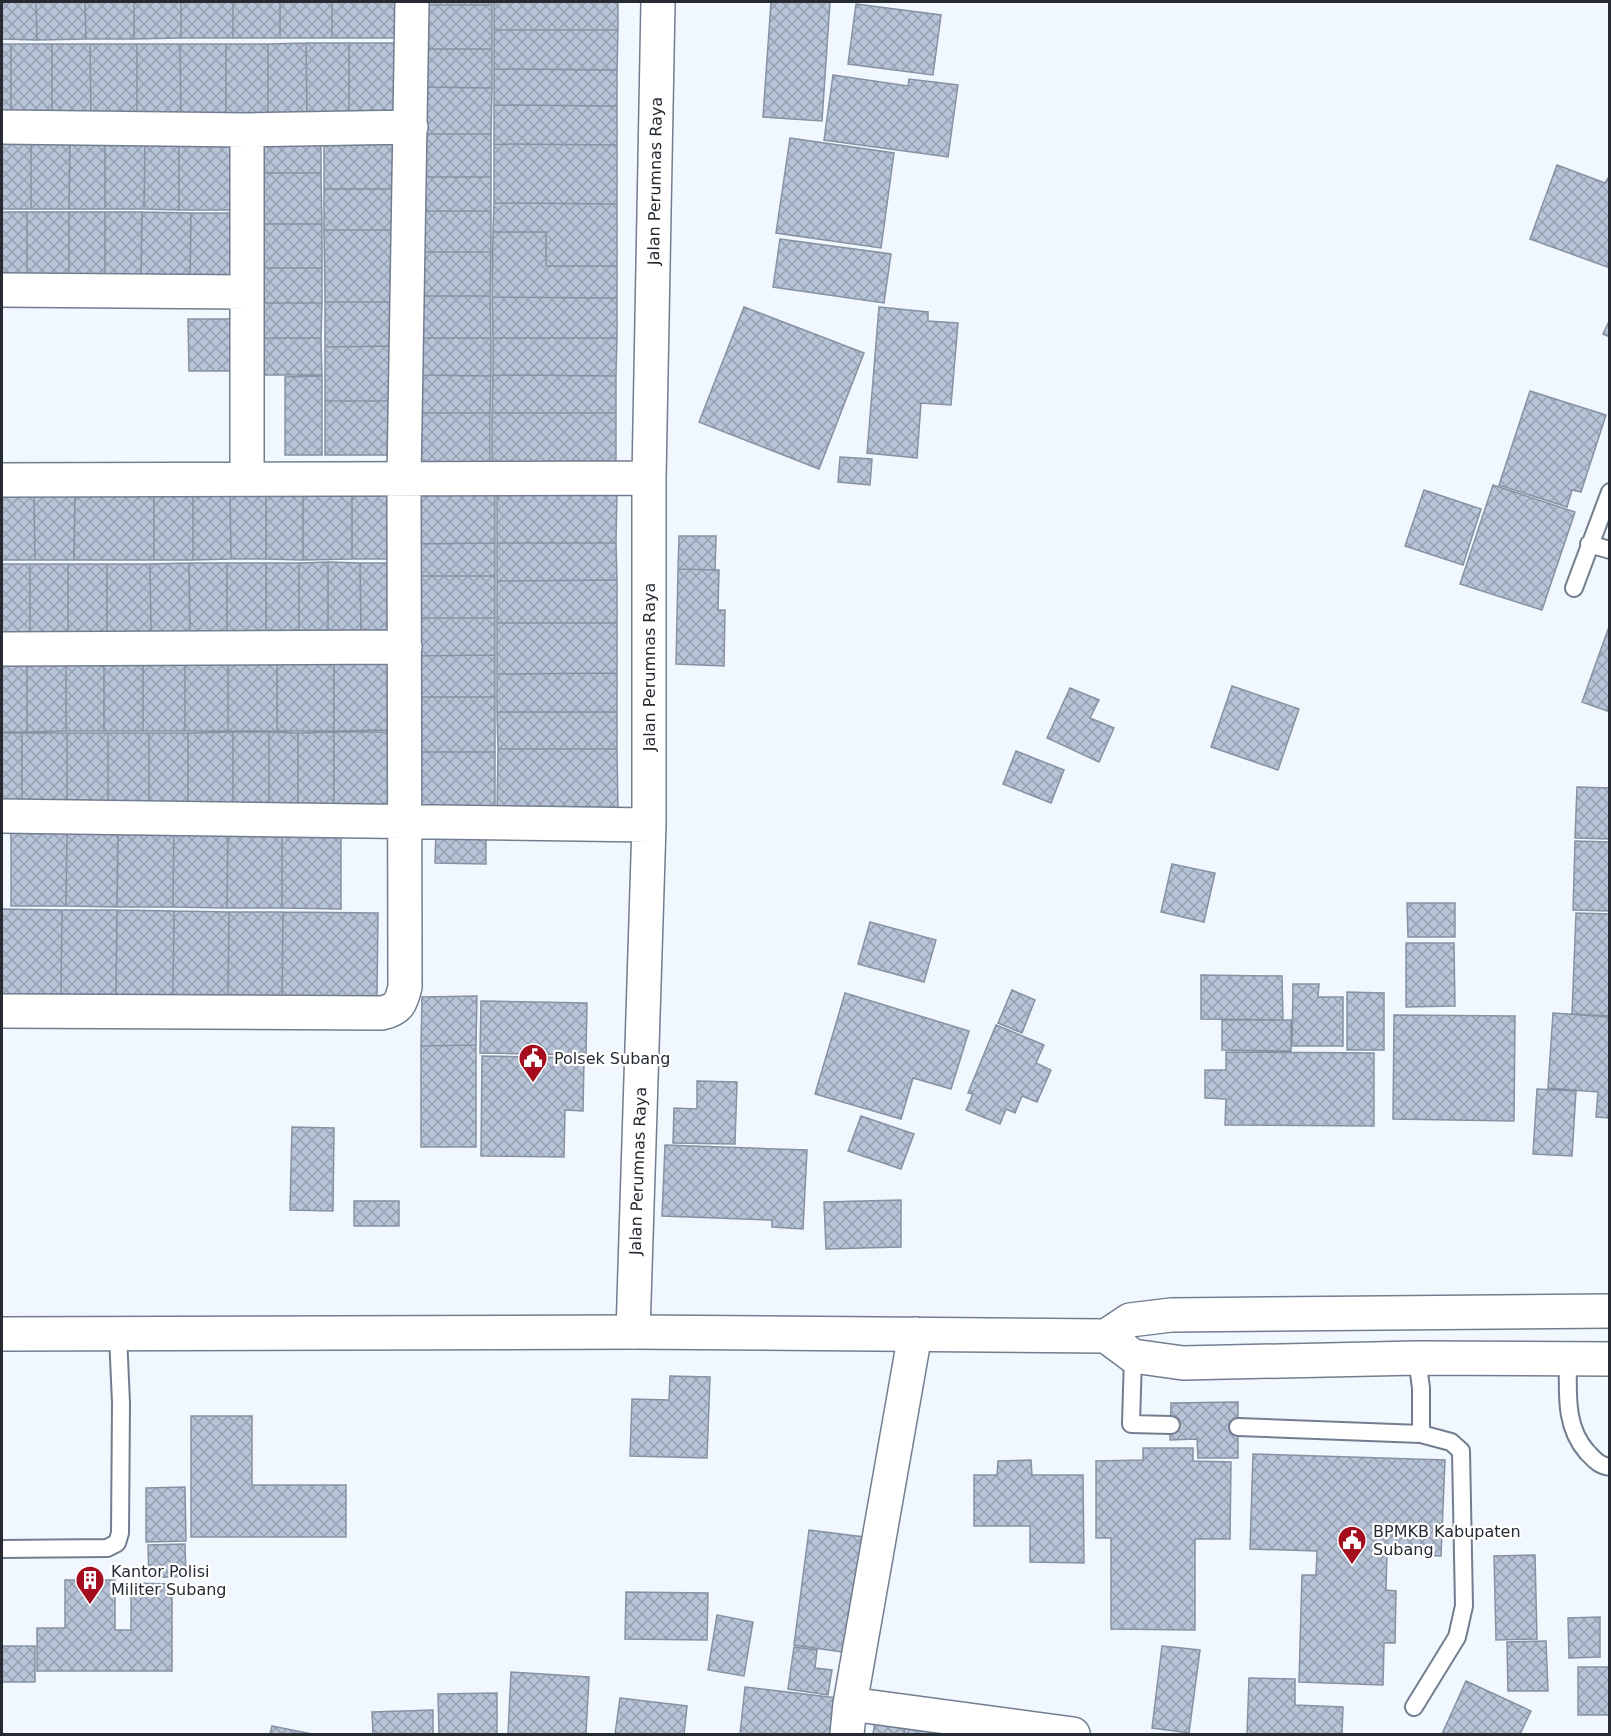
<svg xmlns="http://www.w3.org/2000/svg" width="1611" height="1736" viewBox="0 0 1611 1736" font-family="'DejaVu Sans',sans-serif">
  <style>
    .building { fill: url(#building-cross-hatch); stroke: #8692a3; stroke-width: 1.5 }
    .lines { fill: none; stroke-linecap: round; stroke-linejoin: round }
    .service-casing { stroke: #727e8f; stroke-width: 20 }
    .minor-casing { stroke: #727e8f; stroke-width: 36 }
    .tertiary-casing { stroke: #727e8f; stroke-width: 36 }
    .service { stroke: #fff; stroke-width: 16 }
    .minor { stroke: #fff; stroke-width: 33 }
    .tertiary { stroke: #fff; stroke-width: 33 }
    .labels { text-anchor: middle; dominant-baseline: central; stroke-width: 4.5; stroke-linejoin: round; paint-order: stroke }
    .street-label { font-size: 16px; fill: #262b32; stroke: #fff }
    .poi-label { font-size: 16px; fill: #262b32; stroke: #fff; text-anchor: start }
  </style>
  <defs>
    <pattern id="building-cross-hatch" width="8" height="8" patternUnits="userSpaceOnUse" patternTransform="scale(1.5)"><rect width="8" height="8" fill="#b7c4d7"/><path d="M0 0l8 8M0 8l8-8" fill="none" stroke="#959faf"/></pattern>
  </defs>
  <rect width="100%" height="100%" fill="#f1f7fe"/>
  <path class="building" d="M 2,2 L 36,2 L 37,40 L 2,39 Z
    M 36,2 L 85,2 L 86,39 L 37,40 Z
    M 85,2 L 134,2 L 134,39 L 86,39 Z
    M 134,2 L 181,2 L 181,38 L 134,39 Z
    M 181,2 L 233,2 L 233,38 L 181,38 Z
    M 233,2 L 280,2 L 280,38 L 233,38 Z
    M 280,2 L 332,2 L 332,38 L 280,38 Z
    M 332,2 L 397,2 L 397,38 L 332,38 Z
    M 416,2 L 492,2 L 492,5 L 416,5 Z
    M 494,2 L 618,2 L 618,30 L 494,30 Z
    M 771,2 L 830,2 L 822,121 L 763,117 Z
    M 856,4 L 941,15 L 933,75 L 848,64 Z
    M 416,5 L 492,5 L 492,49 L 416,49 Z
    M 494,30 L 618,30 L 617,70 L 494,69 Z
    M 306,43 L 307,118 L 268,118 L 268,44 Z
    M 306,43 L 349,43 L 349,118 L 307,118 Z
    M 349,43 L 397,43 L 398,118 L 349,118 Z
    M 2,44 L 11,44 L 11,119 L 2,119 Z
    M 11,44 L 52,44 L 52,119 L 11,119 Z
    M 52,44 L 90,44 L 91,119 L 52,119 Z
    M 90,44 L 137,44 L 137,119 L 91,119 Z
    M 137,44 L 180,44 L 181,119 L 137,119 Z
    M 180,44 L 226,44 L 226,118 L 181,119 Z
    M 226,44 L 268,44 L 268,118 L 226,118 Z
    M 416,49 L 492,49 L 492,88 L 416,87 Z
    M 494,69 L 617,70 L 617,106 L 494,105 Z
    M 833,75 L 908,86 L 909,79 L 958,85 L 948,157 L 824,140 Z
    M 416,87 L 492,88 L 491,134 L 416,134 Z
    M 494,105 L 617,106 L 617,145 L 494,144 Z
    M 416,134 L 491,134 L 491,177 L 416,177 Z
    M 256,135 L 321,135 L 321,173 L 256,173 Z
    M 395,136 L 395,189 L 324,189 L 324,137 Z
    M 790,138 L 894,153 L 881,248 L 776,233 Z
    M 2,140 L 31,140 L 31,209 L 2,209 Z
    M 31,140 L 70,140 L 69,209 L 31,209 Z
    M 70,140 L 105,140 L 105,209 L 69,209 Z
    M 105,140 L 145,140 L 144,209 L 105,209 Z
    M 145,140 L 179,140 L 179,210 L 144,209 Z
    M 179,140 L 238,141 L 237,210 L 179,210 Z
    M 494,144 L 617,145 L 617,204 L 494,203 Z
    M 1557,165 L 1605,183 L 1610,175 L 1610,268 L 1530,239 Z
    M 256,173 L 321,173 L 322,224 L 256,224 Z
    M 416,177 L 491,177 L 491,211 L 416,211 Z
    M 324,189 L 395,189 L 395,230 L 324,230 Z
    M 494,203 L 617,204 L 617,266 L 546,266 L 546,232 L 493,232 Z
    M 416,211 L 491,211 L 491,252 L 415,252 Z
    M 2,212 L 27,212 L 27,283 L 2,283 Z
    M 27,212 L 69,212 L 69,283 L 27,283 Z
    M 69,212 L 105,212 L 105,283 L 69,283 Z
    M 105,212 L 142,212 L 141,283 L 105,283 Z
    M 142,212 L 191,213 L 190,284 L 141,283 Z
    M 191,213 L 239,213 L 239,284 L 190,284 Z
    M 256,224 L 322,224 L 322,268 L 257,268 Z
    M 324,230 L 395,230 L 395,302 L 325,302 Z
    M 493,232 L 546,232 L 546,266 L 617,266 L 617,298 L 492,297 Z
    M 780,239 L 891,254 L 884,303 L 773,287 Z
    M 415,252 L 491,252 L 490,296 L 415,296 Z
    M 257,268 L 322,268 L 322,303 L 256,303 Z
    M 415,296 L 490,296 L 491,338 L 415,338 Z
    M 492,297 L 617,298 L 617,338 L 493,338 Z
    M 325,302 L 395,302 L 395,346 L 325,347 Z
    M 256,303 L 322,303 L 321,338 L 256,338 Z
    M 744,307 L 864,353 L 819,469 L 699,422 Z
    M 879,307 L 928,312 L 928,321 L 958,323 L 951,405 L 921,403 L 917,458 L 867,453 Z
    M 188,319 L 233,319 L 234,371 L 189,371 Z
    M 1610,319 L 1610,337 L 1603,334 Z
    M 256,338 L 321,338 L 322,375 L 257,375 Z
    M 415,338 L 491,338 L 491,376 L 415,375 Z
    M 493,338 L 617,338 L 616,376 L 493,375 Z
    M 395,346 L 396,401 L 325,401 L 325,347 Z
    M 415,375 L 491,376 L 490,413 L 415,413 Z
    M 493,375 L 616,376 L 616,413 L 492,413 Z
    M 322,376 L 322,455 L 285,455 L 285,377 Z
    M 1530,391 L 1606,415 L 1581,492 L 1572,490 L 1567,507 L 1499,485 Z
    M 325,401 L 396,401 L 396,455 L 325,455 Z
    M 415,413 L 490,413 L 490,468 L 414,468 Z
    M 492,413 L 616,413 L 616,468 L 492,468 Z
    M 840,457 L 872,459 L 870,485 L 838,482 Z
    M 1493,485 L 1575,512 L 1542,610 L 1460,584 Z
    M 495,490 L 495,543 L 412,544 L 411,491 Z
    M 617,490 L 616,543 L 497,543 L 497,491 Z
    M 1424,490 L 1481,509 L 1463,565 L 1405,546 Z
    M 34,492 L 35,560 L 2,560 L 2,493 Z
    M 34,492 L 75,492 L 74,560 L 35,560 Z
    M 75,492 L 154,492 L 154,560 L 74,560 Z
    M 154,492 L 193,492 L 193,560 L 154,560 Z
    M 193,492 L 230,492 L 231,559 L 193,560 Z
    M 230,492 L 266,492 L 266,559 L 231,559 Z
    M 266,492 L 303,492 L 303,560 L 266,559 Z
    M 303,492 L 352,492 L 352,559 L 303,560 Z
    M 352,492 L 395,492 L 395,559 L 352,559 Z
    M 679,536 L 716,536 L 715,570 L 678,569 Z
    M 495,543 L 495,576 L 412,576 L 412,544 Z
    M 497,543 L 616,543 L 617,580 L 497,581 Z
    M 328,562 L 360,563 L 361,636 L 328,636 Z
    M 328,562 L 328,636 L 299,635 L 299,563 Z
    M 189,563 L 227,563 L 227,636 L 190,636 Z
    M 189,563 L 190,636 L 151,636 L 150,564 Z
    M 227,563 L 266,563 L 266,636 L 227,636 Z
    M 266,563 L 299,563 L 299,635 L 266,636 Z
    M 360,563 L 394,563 L 395,635 L 361,636 Z
    M 2,564 L 30,564 L 30,637 L 2,637 Z
    M 30,564 L 68,564 L 68,637 L 30,637 Z
    M 68,564 L 107,564 L 107,636 L 68,637 Z
    M 107,564 L 150,564 L 151,636 L 107,636 Z
    M 678,569 L 719,570 L 718,610 L 725,610 L 724,666 L 676,664 Z
    M 412,576 L 495,576 L 495,618 L 412,618 Z
    M 617,580 L 617,623 L 497,623 L 497,581 Z
    M 412,618 L 495,618 L 495,655 L 412,656 Z
    M 497,623 L 617,623 L 617,673 L 497,674 Z
    M 1610,624 L 1610,712 L 1582,702 Z
    M 495,655 L 495,697 L 412,697 L 412,656 Z
    M 185,659 L 185,731 L 143,731 L 143,660 Z
    M 185,659 L 228,659 L 228,731 L 185,731 Z
    M 228,659 L 277,659 L 277,731 L 228,731 Z
    M 277,659 L 334,659 L 334,731 L 277,731 Z
    M 334,659 L 392,659 L 392,730 L 334,731 Z
    M 2,660 L 27,660 L 27,732 L 2,732 Z
    M 27,660 L 66,660 L 66,731 L 27,732 Z
    M 66,660 L 104,660 L 104,731 L 66,731 Z
    M 104,660 L 143,660 L 143,731 L 104,731 Z
    M 617,673 L 617,712 L 497,712 L 497,674 Z
    M 1232,686 L 1299,709 L 1278,770 L 1211,747 Z
    M 1070,688 L 1099,700 L 1090,718 L 1114,728 L 1099,762 L 1047,738 Z
    M 412,697 L 495,697 L 495,752 L 412,752 Z
    M 497,712 L 617,712 L 617,749 L 498,749 Z
    M 233,732 L 233,806 L 188,806 L 188,733 Z
    M 233,732 L 269,732 L 269,806 L 233,806 Z
    M 269,732 L 298,733 L 298,806 L 269,806 Z
    M 334,732 L 334,806 L 298,806 L 298,733 Z
    M 334,732 L 393,732 L 393,806 L 334,806 Z
    M 2,733 L 22,733 L 22,807 L 2,807 Z
    M 22,733 L 67,733 L 67,807 L 22,807 Z
    M 67,733 L 108,733 L 108,807 L 67,807 Z
    M 108,733 L 149,733 L 149,806 L 108,807 Z
    M 149,733 L 188,733 L 188,806 L 149,806 Z
    M 498,749 L 617,749 L 618,812 L 497,812 Z
    M 1016,751 L 1064,770 L 1051,803 L 1003,784 Z
    M 412,752 L 495,752 L 495,813 L 412,813 Z
    M 1577,787 L 1610,788 L 1610,839 L 1575,838 Z
    M 11,827 L 67,827 L 66,906 L 11,906 Z
    M 67,827 L 118,828 L 117,907 L 66,906 Z
    M 118,828 L 174,828 L 173,907 L 117,907 Z
    M 174,828 L 228,828 L 227,908 L 173,907 Z
    M 228,828 L 282,829 L 282,908 L 227,908 Z
    M 282,829 L 341,829 L 341,909 L 282,908 Z
    M 436,829 L 486,830 L 486,864 L 435,863 Z
    M 1575,841 L 1610,842 L 1610,911 L 1573,910 Z
    M 1172,864 L 1215,873 L 1204,922 L 1161,912 Z
    M 1407,903 L 1455,903 L 1455,937 L 1408,937 Z
    M 2,909 L 62,910 L 61,994 L 2,994 Z
    M 62,910 L 117,910 L 116,995 L 61,994 Z
    M 117,910 L 174,911 L 173,995 L 116,995 Z
    M 174,911 L 229,912 L 228,996 L 173,995 Z
    M 229,912 L 283,912 L 282,997 L 228,996 Z
    M 283,912 L 378,913 L 377,998 L 282,997 Z
    M 1576,913 L 1610,914 L 1610,1016 L 1572,1014 Z
    M 870,922 L 936,940 L 924,982 L 858,964 Z
    M 1406,943 L 1454,943 L 1455,1006 L 1406,1007 Z
    M 1201,975 L 1282,976 L 1283,1020 L 1201,1019 Z
    M 1293,984 L 1319,984 L 1318,997 L 1343,997 L 1343,1046 L 1292,1046 Z
    M 1012,990 L 1035,1000 L 1022,1033 L 998,1023 Z
    M 1347,992 L 1384,993 L 1384,1050 L 1347,1050 Z
    M 845,993 L 969,1031 L 951,1089 L 913,1078 L 901,1119 L 815,1094 Z
    M 477,996 L 476,1045 L 421,1046 L 422,997 Z
    M 481,1001 L 587,1003 L 586,1055 L 480,1053 Z
    M 1553,1013 L 1610,1017 L 1610,1118 L 1596,1117 L 1598,1092 L 1548,1088 Z
    M 1394,1015 L 1515,1016 L 1514,1121 L 1393,1119 Z
    M 1222,1020 L 1291,1020 L 1291,1051 L 1222,1050 Z
    M 996,1025 L 1044,1045 L 1036,1063 L 1051,1070 L 1037,1102 L 1022,1096 L 1015,1113 L 1006,1109 L 1000,1124 L 966,1110 L 973,1094 L 968,1093 Z
    M 476,1045 L 476,1147 L 421,1147 L 421,1046 Z
    M 1226,1052 L 1374,1053 L 1374,1126 L 1225,1125 L 1226,1099 L 1205,1098 L 1205,1070 L 1226,1070 Z
    M 482,1056 L 584,1058 L 583,1111 L 565,1110 L 564,1157 L 481,1156 Z
    M 697,1081 L 737,1082 L 735,1144 L 673,1143 L 674,1108 L 697,1109 Z
    M 1537,1089 L 1576,1091 L 1572,1156 L 1533,1154 Z
    M 861,1116 L 914,1134 L 901,1169 L 848,1151 Z
    M 292,1127 L 334,1128 L 333,1211 L 290,1210 Z
    M 665,1145 L 807,1150 L 803,1229 L 772,1227 L 772,1220 L 662,1216 Z
    M 901,1200 L 901,1247 L 826,1249 L 824,1202 Z
    M 354,1201 L 399,1201 L 399,1226 L 354,1226 Z
    M 670,1376 L 710,1377 L 707,1458 L 630,1456 L 632,1399 L 669,1400 Z
    M 1238,1402 L 1238,1458 L 1198,1458 L 1197,1439 L 1170,1440 L 1171,1403 Z
    M 191,1416 L 252,1416 L 252,1485 L 346,1485 L 346,1537 L 191,1537 Z
    M 1143,1448 L 1193,1448 L 1193,1461 L 1231,1462 L 1230,1539 L 1195,1539 L 1195,1630 L 1111,1629 L 1111,1538 L 1096,1538 L 1096,1461 L 1143,1460 Z
    M 1253,1454 L 1445,1460 L 1441,1556 L 1387,1554 L 1386,1590 L 1396,1591 L 1395,1643 L 1384,1643 L 1383,1685 L 1299,1682 L 1302,1575 L 1316,1575 L 1317,1551 L 1250,1549 Z
    M 1031,1460 L 1032,1475 L 1083,1475 L 1084,1563 L 1030,1562 L 1030,1526 L 974,1526 L 974,1475 L 997,1475 L 998,1461 Z
    M 185,1487 L 186,1541 L 146,1542 L 146,1488 Z
    M 809,1530 L 864,1537 L 849,1653 L 794,1645 Z
    M 185,1544 L 186,1576 L 149,1578 L 148,1545 Z
    M 1535,1555 L 1537,1639 L 1496,1640 L 1494,1556 Z
    M 65,1580 L 115,1580 L 115,1630 L 131,1630 L 131,1583 L 172,1584 L 172,1671 L 37,1671 L 37,1628 L 65,1628 Z
    M 626,1592 L 708,1593 L 707,1640 L 625,1639 Z
    M 717,1615 L 753,1622 L 744,1676 L 708,1670 Z
    M 1600,1617 L 1600,1657 L 1569,1658 L 1568,1618 Z
    M 1546,1641 L 1548,1691 L 1508,1691 L 1507,1642 Z
    M 2,1646 L 35,1646 L 35,1682 L 2,1682 Z
    M 1162,1646 L 1200,1650 L 1189,1733 L 1152,1728 Z
    M 794,1647 L 817,1650 L 815,1668 L 832,1670 L 828,1695 L 788,1689 Z
    M 1578,1667 L 1610,1667 L 1610,1715 L 1578,1715 Z
    M 511,1672 L 589,1677 L 586,1734 L 508,1734 Z
    M 1249,1678 L 1295,1679 L 1295,1705 L 1343,1707 L 1342,1734 L 1247,1734 Z
    M 1466,1681 L 1531,1711 L 1520,1734 L 1442,1734 Z
    M 745,1687 L 837,1698 L 833,1734 L 740,1734 Z
    M 497,1693 L 497,1734 L 439,1734 L 438,1694 Z
    M 620,1698 L 687,1706 L 684,1734 L 615,1734 Z
    M 433,1710 L 433,1734 L 373,1734 L 372,1712 Z
    M 875,1721 L 905,1724 L 904,1734 L 873,1734 Z
    M 905,1724 L 942,1729 L 941,1734 L 904,1734 Z
    M 272,1726 L 312,1734 L 270,1734 Z"/>
  <g class="lines">
    <g class="service-casing">
      <path id="service" d="M 1589,544 L 1610,550
        M 1574,588 L 1610,492
        M 1133,1356 L 1131,1424 L 1171,1425
        M 1568,1359 C 1568,1392 1564,1426 1587,1452 C 1595,1460 1598,1465 1610,1467
        M 1238,1427 L 1421,1434
        M 2,1549 L 107,1548 L 117,1543 L 120,1533 L 121,1403 L 118,1335
        M 1414,1707 L 1457,1637 L 1464,1606 L 1461,1451 L 1451,1442 L 1421,1434 L 1421,1388 L 1417,1358"/>
    </g>
    <g class="minor-casing">
      <path id="minor" d="M 2,127 L 247,130 L 411,127
        M 2,290 L 247,292
        M 247,479 L 247,130
        M 2,480 L 649,478
        M 2,649 L 405,647
        M 2,816 L 649,825
        M 2,1011 L 382,1013 C 399,1009 401,1003 405,987 L 404,479 L 412,2
        M 633,1332 L 649,825 L 649,478 L 658,2
        M 850,1704 L 1073,1734
        M 847,1734 L 850,1704 L 915,1334"/>
    </g>
    <g class="tertiary-casing">
      <path id="tertiary" d="M 2,1334 L 633,1332 L 1106,1336 L 1130,1320 L 1171,1315 L 1610,1311
        M 1106,1336 L 1133,1356 L 1183,1363 L 1417,1358 L 1610,1359"/>
    </g>
    <use href="#service" class="service"/>
    <use href="#minor" class="minor"/>
    <use href="#tertiary" class="tertiary"/>
  </g>
  <defs>
    <g id="civic-pin" transform="scale(1.5)"><path d="M0 17L-7.5 6A9.5 9.5 0 1 1 7.5 6Z" fill="#a50c1e" stroke="#fff"/><path d="M-.6-6.5H3V-4.5H.6V-3L4-1V1h2V6H-6V1h2V-1L-.6-3ZM-1.2 2.5V6h2.4V2.5Z" fill="#fff"/></g>
    <g id="building-pin" transform="scale(1.5)"><path d="M0 17L-7.5 6A9.5 9.5 0 1 1 7.5 6Z" fill="#a50c1e" stroke="#fff"/><path d="M-4-6H4V6H1V3H-1V6H-4ZM-2.5-4.3h1.7v1.8h-1.7ZM.8-4.3h1.7v1.8H.8ZM-2.5-1h1.7V.8h-1.7ZM.8-1h1.7V.8H.8Z" fill="#fff"/></g>
  </defs>
  <g fill-rule="evenodd">
    <use href="#civic-pin" x="533" y="1058"/>
    <use href="#civic-pin" x="1352" y="1540"/>
    <use href="#building-pin" x="90" y="1580"/>
  </g>
  <g class="labels">
    <g class="street-label">
      <text transform="translate(655 181) rotate(-89)">Jalan Perumnas Raya</text>
      <text transform="translate(649 667) rotate(-90)">Jalan Perumnas Raya</text>
      <text transform="translate(638 1171) rotate(-88)">Jalan Perumnas Raya</text>
    </g>
    <g class="poi-label">
      <text x="554" y="1058">Polsek Subang</text>
      <text x="1373" y="1531">BPMKB Kabupaten<tspan x="1373" dy="18">Subang</tspan></text>
      <text x="111" y="1571">Kantor Polisi<tspan x="111" dy="18">Militer Subang</tspan></text>
    </g>
  </g>
  <rect width="1611" height="1736" fill="none" stroke="#262b32" stroke-width="6"/>
</svg>
